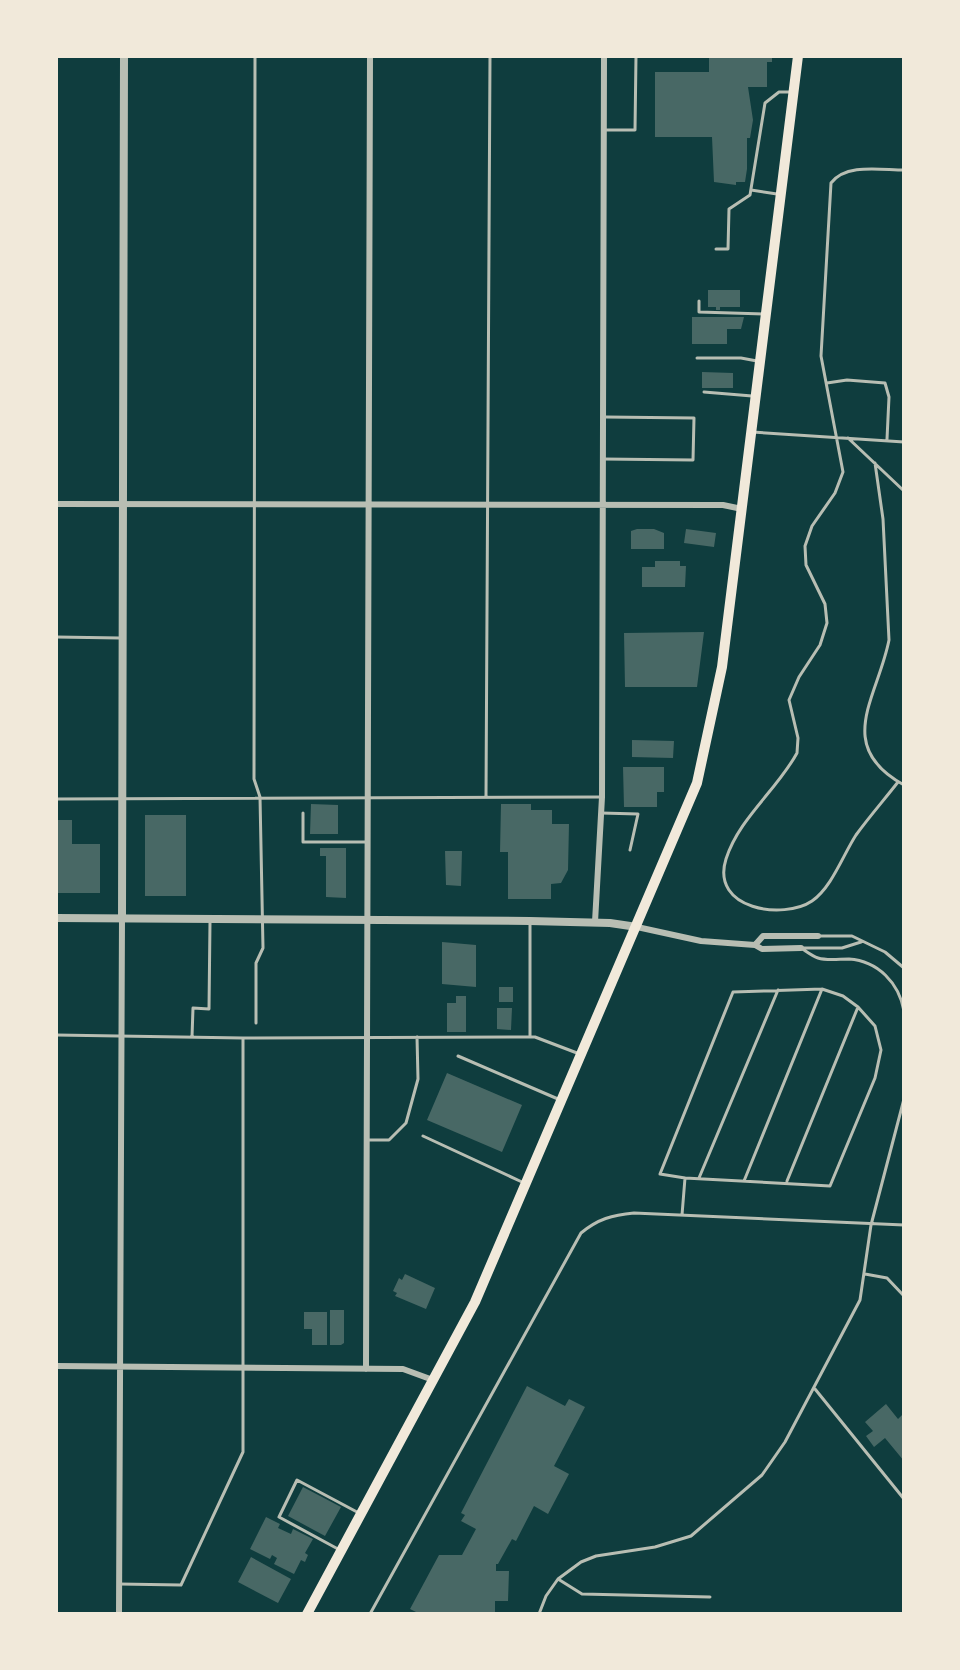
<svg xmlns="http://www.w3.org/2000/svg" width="960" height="1670" viewBox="0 0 960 1670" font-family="Helvetica,sans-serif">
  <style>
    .building { fill: #486865 }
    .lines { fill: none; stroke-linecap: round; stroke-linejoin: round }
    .service { stroke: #b8beb3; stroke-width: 3 }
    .minor { stroke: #b8beb3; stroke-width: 6 }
    .tertiary { stroke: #b8beb3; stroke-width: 8 }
    .trunk { stroke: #f1e9da; stroke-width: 10 }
  </style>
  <rect width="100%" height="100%" fill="#0f3d3e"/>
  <path class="building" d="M 709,56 L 772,56 L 772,62 L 767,62 L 767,87 L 748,87 L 753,120 L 750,138 L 747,138 L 747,169 L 745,182 L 736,182 L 736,185 L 714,182 L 712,137 L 655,137 L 655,72 L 709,72 Z
    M 708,290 L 740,290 L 740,307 L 720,307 L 720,310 L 716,310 L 716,307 L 708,307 Z
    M 692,317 L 744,317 L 741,329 L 727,329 L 727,344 L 692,344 Z
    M 702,372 L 733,373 L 733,388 L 702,388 Z
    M 637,529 L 654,529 L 664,533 L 664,549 L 631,549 L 631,531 Z
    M 686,529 L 716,533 L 714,547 L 684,543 Z
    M 655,561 L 680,561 L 680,566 L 686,566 L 685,587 L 642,587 L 642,567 L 655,567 Z
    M 704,632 L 697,687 L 625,687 L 624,633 Z
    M 632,740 L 674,741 L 673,758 L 632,757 Z
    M 623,767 L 664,767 L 664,792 L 657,792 L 657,807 L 624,807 Z
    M 311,804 L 338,805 L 338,834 L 310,834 Z
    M 501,804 L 531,804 L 531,810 L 552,810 L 552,824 L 569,824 L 568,870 L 561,883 L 551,884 L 551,899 L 508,899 L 508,852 L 500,852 Z
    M 145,815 L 186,815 L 186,896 L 145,896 Z
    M 56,820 L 72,820 L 72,844 L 100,844 L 100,893 L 56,893 Z
    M 320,848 L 346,848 L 346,898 L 326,897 L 326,856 L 320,856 Z
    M 445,851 L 462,851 L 461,886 L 446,885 Z
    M 442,942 L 476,945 L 476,987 L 442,984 Z
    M 499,987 L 513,987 L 513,1002 L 499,1002 Z
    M 456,996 L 466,996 L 466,1032 L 447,1032 L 447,1003 L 456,1003 Z
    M 497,1008 L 512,1008 L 511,1030 L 497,1029 Z
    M 447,1073 L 522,1105 L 502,1152 L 427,1120 Z
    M 405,1274 L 435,1288 L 426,1309 L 395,1296 L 397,1293 L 393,1291 L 399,1278 L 402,1280 Z
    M 330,1310 L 344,1310 L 344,1343 L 341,1345 L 330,1345 Z
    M 304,1312 L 327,1312 L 327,1345 L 312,1345 L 312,1329 L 304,1329 Z
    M 527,1386 L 565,1406 L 569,1399 L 585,1407 L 554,1466 L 569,1474 L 548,1514 L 534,1506 L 516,1541 L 512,1539 L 498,1564 L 496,1564 L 496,1571 L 509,1571 L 508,1601 L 495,1601 L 495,1614 L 420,1614 L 410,1609 L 439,1555 L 462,1555 L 476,1529 L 461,1521 L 465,1515 L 461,1513 Z
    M 886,1404 L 898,1419 L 904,1413 L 904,1461 L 885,1438 L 874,1447 L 866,1436 L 873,1431 L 865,1422 Z
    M 303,1487 L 341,1507 L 325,1536 L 288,1516 Z
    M 266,1517 L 280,1524 L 278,1528 L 291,1534 L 293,1529 L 313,1539 L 305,1553 L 308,1555 L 305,1562 L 301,1560 L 294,1574 L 274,1564 L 277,1558 L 272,1555 L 270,1559 L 250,1549 Z
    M 251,1557 L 291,1579 L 278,1603 L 238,1582 Z"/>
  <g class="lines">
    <path class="service" d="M 255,56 L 254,779 L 260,797 L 263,948 L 256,963 L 256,1023
      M 605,130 L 635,130 L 636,56
      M 751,190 L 777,194
      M 716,249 L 728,249 L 729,209 L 750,195 L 765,103 L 779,92 L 790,92
      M 699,301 L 699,312 L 764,314
      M 697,358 L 741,358 L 757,361
      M 827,383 L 847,380 L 885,383 L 889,397 L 887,439
      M 704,392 L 752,396
      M 752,432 L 904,442
      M 848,438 L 904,491
      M 603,459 L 693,460 L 694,418 L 606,417
      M 875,463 L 883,519 L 889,640 C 878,697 833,746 904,785
      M 56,637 L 120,638
      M 898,782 C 884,800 869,817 856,835 C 843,855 832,887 812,901 C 784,920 710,910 726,859 C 739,818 777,790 797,753 L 798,738 L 789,700 L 799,677 L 820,645 L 827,623 L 825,604 L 806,565 L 805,546 L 812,526 L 835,493 L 843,472 L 821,356 L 831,183 C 846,163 881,170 904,170
      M 486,797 L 490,56
      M 56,799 L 602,797
      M 303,813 L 303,842 L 366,842
      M 601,813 L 638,814 L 630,850
      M 818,936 L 852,936 L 885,952 L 904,968
      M 801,948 C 806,951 812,956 818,958 C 827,961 839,959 849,959 C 878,961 899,983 904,1011
      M 802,948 L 842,948 L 861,942
      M 56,1035 L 243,1038 L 535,1037 L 577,1053
      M 192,1037 L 193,1008 L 209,1009 L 210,922
      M 530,1037 L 530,925
      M 458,1056 L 558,1099
      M 423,1136 L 522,1182
      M 368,1140 L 389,1140 L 406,1123 L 418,1079 L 417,1037
      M 699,1178 L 778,990
      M 744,1181 L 822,989
      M 787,1181 L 858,1007
      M 682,1215 L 685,1178 L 660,1174 L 733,992 L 822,989 L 843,996 L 858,1007 L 875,1026 L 881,1050 L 875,1078 L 830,1186 L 685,1178
      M 865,1274 L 887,1278 L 904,1296
      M 815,1389 L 904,1499
      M 338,1549 L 279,1517 L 297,1480 L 357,1512
      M 558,1579 L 582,1594 L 710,1597
      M 119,1584 L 181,1585 L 243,1452 L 243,1038
      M 370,1614 L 581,1233 C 598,1219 612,1215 634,1213 L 904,1225
      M 539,1614 L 546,1596 L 558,1579 L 581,1562 L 596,1556 L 655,1547 L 691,1536 L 762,1475 L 785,1442 L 860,1300 L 871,1225 L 904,1099"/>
    <path class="minor" d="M 56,504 L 723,505 L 742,509
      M 595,922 L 602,797 L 604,56
      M 637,927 L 701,941 L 755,945 L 762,949 L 801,948
      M 755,945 L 763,936 L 818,936
      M 56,1366 L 403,1369 L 433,1380
      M 366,1369 L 370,56
      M 119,1614 L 122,918"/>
    <path class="tertiary" d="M 56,918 L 530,921 L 610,923 L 637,927
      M 122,918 L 124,56"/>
    <path class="trunk" d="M 307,1614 L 475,1302 L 697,783 L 722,667 L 798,56"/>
  </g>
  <rect width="960" height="1670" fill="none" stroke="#f1e9da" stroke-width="116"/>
</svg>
